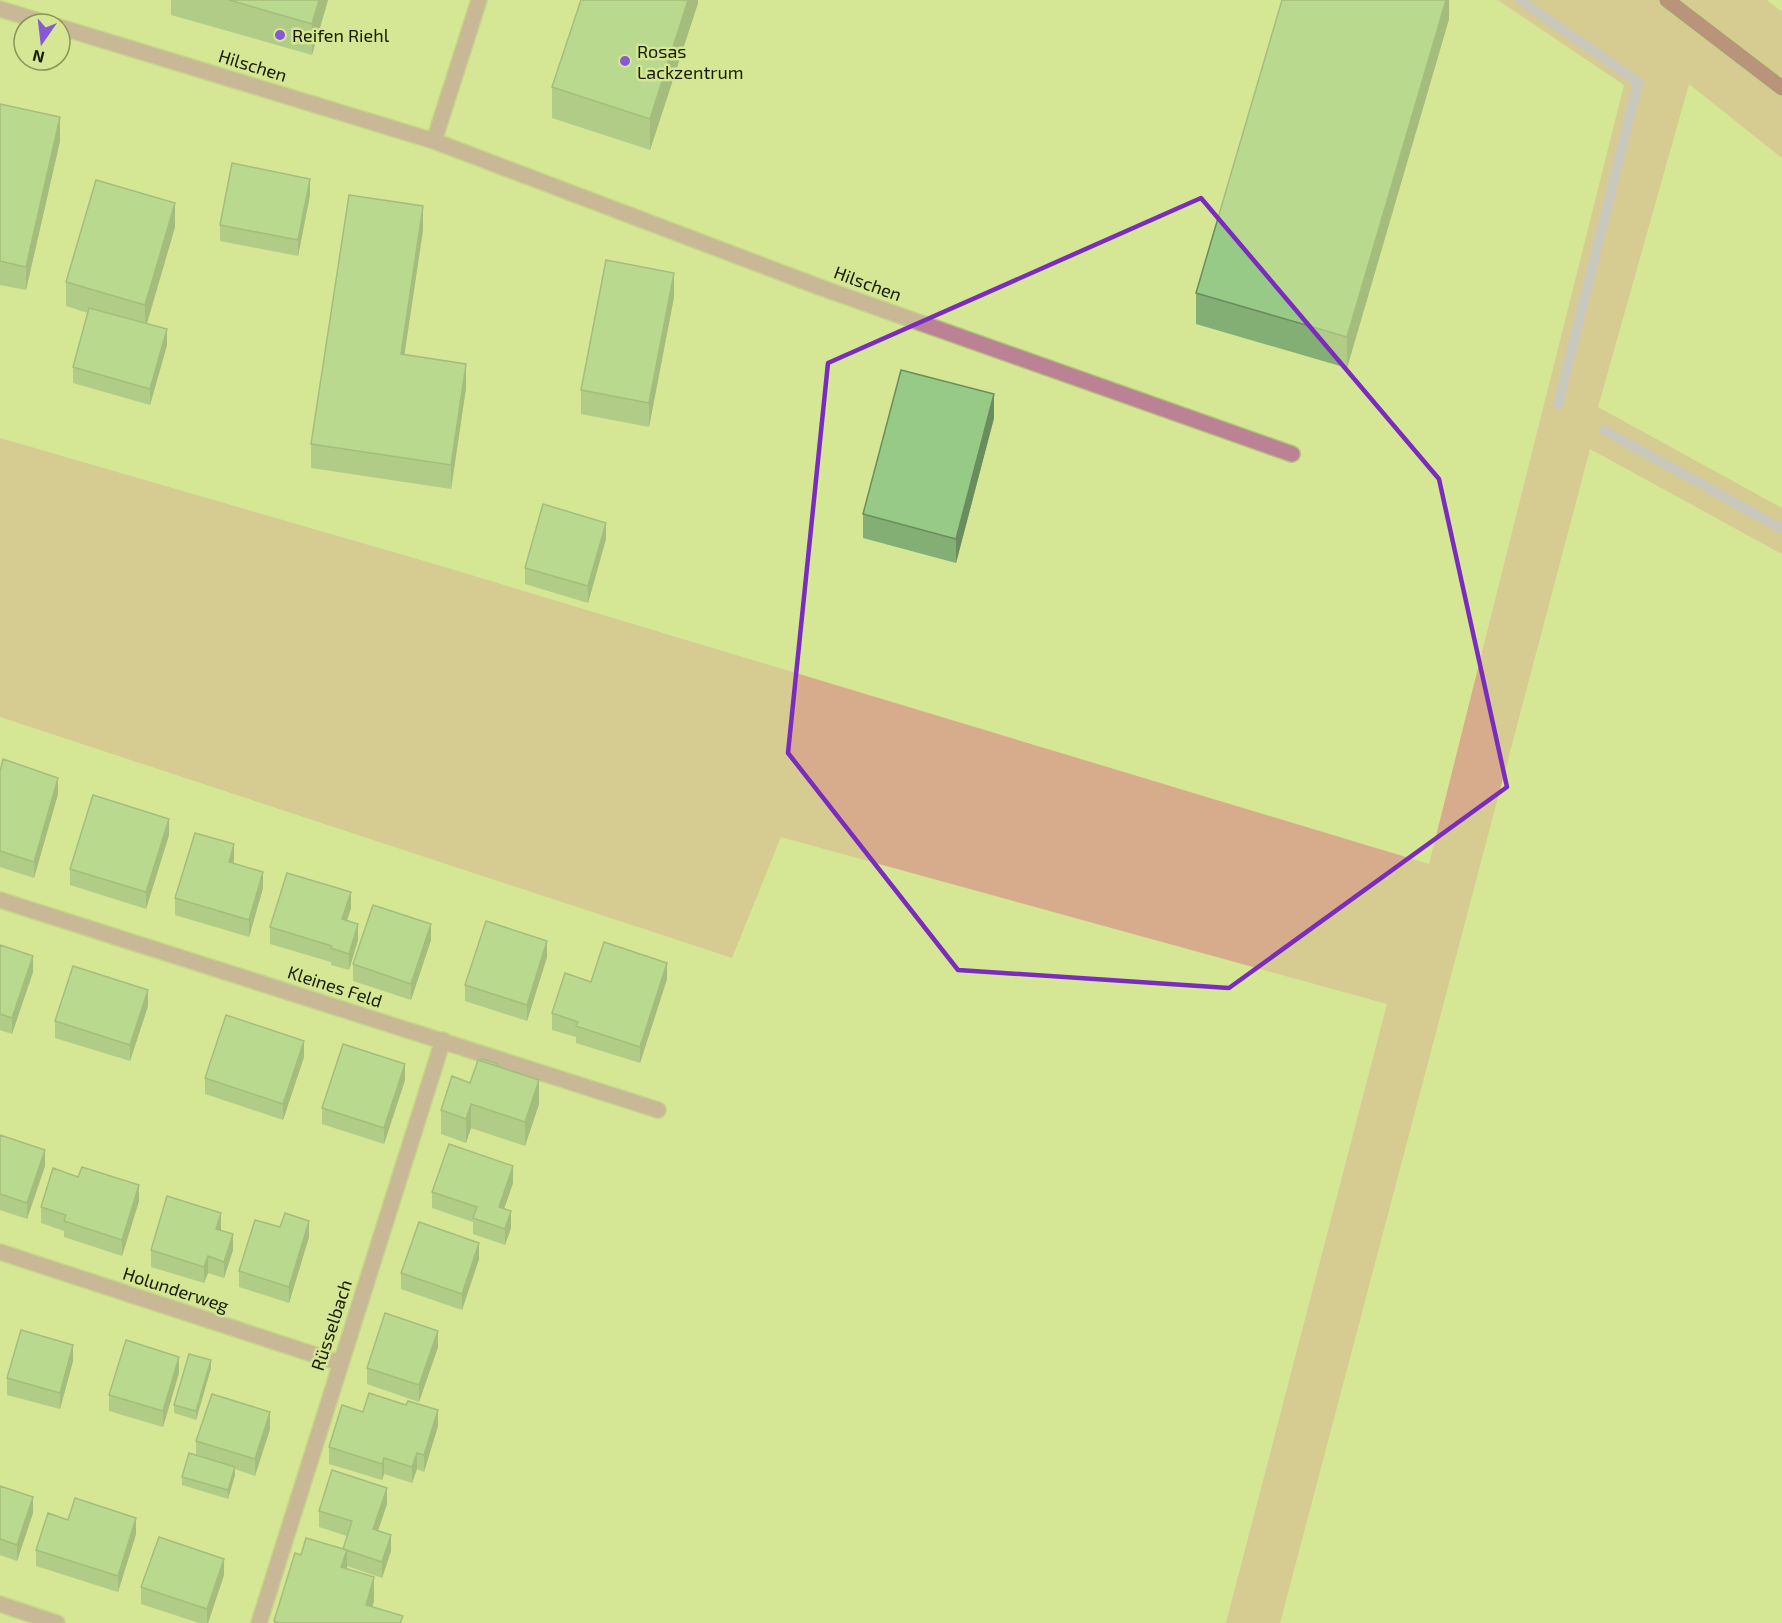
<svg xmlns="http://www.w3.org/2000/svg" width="1782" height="1623" viewBox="0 0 1782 1623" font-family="'Exo 2',sans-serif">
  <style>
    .green { fill: #d7ac8d }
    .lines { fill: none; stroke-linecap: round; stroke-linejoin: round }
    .stream { stroke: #baa5ea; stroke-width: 10 }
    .minor-casing { stroke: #b3c17a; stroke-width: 18 }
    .major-casing { stroke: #b3c17a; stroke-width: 18 }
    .minor { stroke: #ba8294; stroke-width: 15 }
    .major { stroke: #923159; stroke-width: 15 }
    .wall { fill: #83ae74 }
    .shaded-wall { fill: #6a8d5e }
    .building { fill: #98ca87; stroke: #6a8d5e; stroke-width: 1.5 }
    .marked { fill: none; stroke: #7b2cbf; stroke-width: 4.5; stroke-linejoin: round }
    .poi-dot { fill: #8859d3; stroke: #d5e695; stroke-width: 2 }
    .labels { text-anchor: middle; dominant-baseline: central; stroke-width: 5; stroke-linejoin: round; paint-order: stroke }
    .poi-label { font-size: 18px; fill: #161b00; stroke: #d5e695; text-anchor: start }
    .street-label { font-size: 18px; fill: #161b00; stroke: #d5e695 }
  </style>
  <rect width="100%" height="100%" fill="#d5e695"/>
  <path class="green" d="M 1498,0 L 1767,0 L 1782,12 L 1782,158 L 1689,84 L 1598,407 L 1782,508 L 1782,554 L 1590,449 L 1280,1623 L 1226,1623 L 1387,1004 L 781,837 L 732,958 L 0,717 L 0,438 L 431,563 L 1429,864 L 1624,85 Z"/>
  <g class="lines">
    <path class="stream" d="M 1520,0 L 1638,82 L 1558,405
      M 1604,430 L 1782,529"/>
    <g class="minor-casing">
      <path id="minor" d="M 0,9 L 49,24
        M 60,27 L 434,141 L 822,288 L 1292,454
        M 434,141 L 479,0
        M 0,900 L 658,1110
        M 0,1252 L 340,1363
        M 0,1604 L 57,1623
        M 259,1623 L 443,1040"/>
    </g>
    <g class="major-casing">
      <path id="major" d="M 1667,0 L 1782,88"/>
    </g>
    <use href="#minor" class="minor"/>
    <use href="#major" class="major"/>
  </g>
  <path class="wall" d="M 171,0 L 328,0 L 312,55 L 171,15 Z
    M 698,0 L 698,3 L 650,150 L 552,118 L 552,87 Z
    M 1449,0 L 1449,19 L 1347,368 L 1196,324 L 1196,293 Z
    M 0,104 L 60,141 L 26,290 L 0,285 Z
    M 310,195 L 298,256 L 220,241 L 220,225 Z
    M 175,227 L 147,324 L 167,345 L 150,405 L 73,383 L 73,367 L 88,313 L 66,306 L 66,282 Z
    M 423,230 L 404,355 L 466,388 L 451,489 L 311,468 L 311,444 Z
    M 674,297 L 649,427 L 581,414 L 581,390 Z
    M 994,418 L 956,563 L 863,538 L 863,514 Z
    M 606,539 L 588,603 L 525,584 L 525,568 Z
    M 0,771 L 58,794 L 34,878 L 0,867 Z
    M 169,835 L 146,909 L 70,885 L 70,869 Z
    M 234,861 L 233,863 L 263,888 L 249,937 L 175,915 L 175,898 Z
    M 351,908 L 347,921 L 358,940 L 349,970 L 331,965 L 331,962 L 270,944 L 270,927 Z
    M 431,940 L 411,1000 L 353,981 L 353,964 Z
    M 0,945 L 33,972 L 12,1034 L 0,1030 Z
    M 547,957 L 527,1021 L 465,1001 L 465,985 Z
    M 667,979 L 640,1063 L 576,1043 L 576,1037 L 552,1030 L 552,1013 L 591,982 Z
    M 148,1006 L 130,1061 L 55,1038 L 55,1021 Z
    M 304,1057 L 283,1120 L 205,1094 L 205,1078 Z
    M 498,1067 L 539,1104 L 525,1146 L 471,1128 L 466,1143 L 441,1134 L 441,1110 Z
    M 405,1080 L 384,1144 L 322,1124 L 322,1108 Z
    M 0,1135 L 45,1166 L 27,1219 L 0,1210 Z
    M 513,1183 L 504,1209 L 511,1228 L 505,1245 L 473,1234 L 473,1222 L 432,1208 L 432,1192 Z
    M 139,1201 L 122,1256 L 64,1237 L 64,1231 L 41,1223 L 41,1207 Z
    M 221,1229 L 221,1230 L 233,1250 L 224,1278 L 208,1273 L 204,1283 L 151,1267 L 151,1250 Z
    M 309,1237 L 289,1303 L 239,1287 L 239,1271 Z
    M 479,1259 L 462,1310 L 401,1289 L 401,1273 Z
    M 438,1347 L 419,1402 L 367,1384 L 367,1368 Z
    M 73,1361 L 60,1409 L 7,1395 L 7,1378 Z
    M 211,1368 L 196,1420 L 174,1413 L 174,1405 Z
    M 179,1373 L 163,1427 L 109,1411 L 109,1395 Z
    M 363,1412 L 438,1426 L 424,1472 L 417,1469 L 412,1483 L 384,1474 L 382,1480 L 329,1464 L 329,1447 Z
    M 270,1429 L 255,1476 L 235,1469 L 235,1475 L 228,1499 L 182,1485 L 182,1477 L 196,1455 L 196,1441 Z
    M 0,1486 L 33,1513 L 17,1561 L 0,1555 Z
    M 387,1504 L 378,1531 L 391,1551 L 382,1578 L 347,1566 L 347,1569 L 374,1601 L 372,1607 L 403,1623 L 274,1623 L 301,1555 L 343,1549 L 347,1536 L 319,1527 L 319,1511 Z
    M 68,1520 L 136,1534 L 118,1592 L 36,1566 L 36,1550 Z
    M 224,1575 L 208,1623 L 199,1623 L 141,1604 L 141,1587 Z"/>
  <path class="shaded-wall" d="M 319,0 L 328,0 L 312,55 L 312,24 Z
    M 688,0 L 698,0 L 698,3 L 650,150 L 650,119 Z
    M 1446,0 L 1449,0 L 1449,19 L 1347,368 L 1347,337 Z
    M 60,117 L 60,141 L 26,290 L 26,267 Z
    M 310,179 L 310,195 L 298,256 L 298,240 Z
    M 175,203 L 175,227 L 145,329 L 145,305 Z
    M 423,206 L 423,230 L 401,378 L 401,354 Z
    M 674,273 L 674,297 L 649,427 L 649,403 Z
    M 167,329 L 167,345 L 150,405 L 150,389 Z
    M 466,364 L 466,388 L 451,489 L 451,465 Z
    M 994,394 L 994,418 L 956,563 L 956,539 Z
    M 606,523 L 606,539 L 588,603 L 588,586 Z
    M 58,778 L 58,794 L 34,878 L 34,862 Z
    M 169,819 L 169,835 L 146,909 L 146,892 Z
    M 234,844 L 234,861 L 229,878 L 229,862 Z
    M 263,872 L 263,888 L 249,937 L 249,920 Z
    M 351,892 L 351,908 L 342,935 L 342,919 Z
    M 358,924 L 358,940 L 349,970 L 349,954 Z
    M 431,924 L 431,940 L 411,1000 L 411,984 Z
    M 547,941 L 547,957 L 527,1021 L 527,1005 Z
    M 33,956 L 33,972 L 12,1034 L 12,1018 Z
    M 667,963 L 667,979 L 640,1063 L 640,1047 Z
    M 148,990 L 148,1006 L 130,1061 L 130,1045 Z
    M 304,1041 L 304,1057 L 283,1120 L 283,1104 Z
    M 405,1064 L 405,1080 L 384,1144 L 384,1128 Z
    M 539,1080 L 539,1104 L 525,1146 L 525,1122 Z
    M 471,1104 L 471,1128 L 466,1143 L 466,1119 Z
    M 45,1150 L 45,1166 L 27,1219 L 27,1203 Z
    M 513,1166 L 513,1183 L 499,1223 L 499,1207 Z
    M 139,1185 L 139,1201 L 122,1256 L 122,1240 Z
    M 511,1211 L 511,1228 L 505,1245 L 505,1229 Z
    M 221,1213 L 221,1229 L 216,1245 L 216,1229 Z
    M 309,1221 L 309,1237 L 289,1303 L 289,1287 Z
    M 233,1234 L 233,1250 L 224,1278 L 224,1262 Z
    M 479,1243 L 479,1259 L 462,1310 L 462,1294 Z
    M 208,1256 L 208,1273 L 204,1283 L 204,1267 Z
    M 438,1331 L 438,1347 L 419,1402 L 419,1385 Z
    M 73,1345 L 73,1361 L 60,1409 L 60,1393 Z
    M 179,1357 L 179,1373 L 163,1427 L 163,1411 Z
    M 211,1360 L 211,1368 L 196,1420 L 196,1411 Z
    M 438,1410 L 438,1426 L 424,1472 L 424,1455 Z
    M 270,1412 L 270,1429 L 255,1476 L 255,1459 Z
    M 417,1453 L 417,1469 L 412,1483 L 412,1467 Z
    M 384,1458 L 384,1474 L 382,1480 L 382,1464 Z
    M 235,1467 L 235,1475 L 228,1499 L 228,1490 Z
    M 387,1488 L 387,1504 L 373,1545 L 373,1529 Z
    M 33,1497 L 33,1513 L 17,1561 L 17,1545 Z
    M 136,1518 L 136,1534 L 118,1592 L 118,1576 Z
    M 391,1535 L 391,1551 L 382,1578 L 382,1562 Z
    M 347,1550 L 347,1574 L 341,1567 Z
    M 224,1559 L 224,1575 L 208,1623 L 207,1623 L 207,1609 Z
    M 374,1577 L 374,1601 L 368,1623 L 366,1605 Z"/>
  <path class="building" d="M 229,0 L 319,0 L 312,24 Z
    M 581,0 L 688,0 L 650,119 L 552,87 Z
    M 1282,0 L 1446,0 L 1347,337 L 1196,293 Z
    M 0,104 L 60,117 L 26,267 L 0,261 Z
    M 232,163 L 310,179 L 298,240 L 220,225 Z
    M 96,180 L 175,203 L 145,305 L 66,282 Z
    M 349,195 L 423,206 L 401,354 L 466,364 L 451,465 L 311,444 Z
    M 606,260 L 674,273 L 649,403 L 581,390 Z
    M 89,308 L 167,329 L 150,389 L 73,367 Z
    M 901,370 L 994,394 L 956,539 L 863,514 Z
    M 543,504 L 606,523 L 588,586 L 525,568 Z
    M 3,759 L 58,778 L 34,862 L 0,851 L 0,771 Z
    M 93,795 L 169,819 L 146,892 L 70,869 Z
    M 195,833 L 234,844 L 229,862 L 263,872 L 249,920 L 175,898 Z
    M 287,873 L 351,892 L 342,919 L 358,924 L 349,954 L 331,948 L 332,946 L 270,927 Z
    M 373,905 L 431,924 L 411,984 L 353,964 Z
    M 486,921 L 547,941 L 527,1005 L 465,985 Z
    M 604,942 L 667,963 L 640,1047 L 576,1026 L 578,1022 L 552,1013 L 565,973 L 591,982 Z
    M 0,945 L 33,956 L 12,1018 L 0,1014 Z
    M 73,966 L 148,990 L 130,1045 L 55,1021 Z
    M 226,1015 L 304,1041 L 283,1104 L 205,1078 Z
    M 343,1044 L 405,1064 L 384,1128 L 322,1108 Z
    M 482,1059 L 498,1064 L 497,1066 L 481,1061 Z
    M 478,1060 L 539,1080 L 525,1122 L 471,1104 L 466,1119 L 441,1110 L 452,1076 L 470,1083 Z
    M 0,1135 L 45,1150 L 27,1203 L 0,1194 Z
    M 449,1144 L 513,1166 L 499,1207 L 511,1211 L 505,1229 L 473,1218 L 477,1207 L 432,1192 Z
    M 82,1167 L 139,1185 L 122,1240 L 64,1221 L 66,1215 L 41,1207 L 53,1168 L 78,1177 Z
    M 167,1196 L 221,1213 L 216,1229 L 233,1234 L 224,1262 L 208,1256 L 204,1267 L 151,1250 Z
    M 285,1213 L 309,1221 L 289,1287 L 239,1271 L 255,1220 L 280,1227 Z
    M 419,1222 L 479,1243 L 462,1294 L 401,1273 Z
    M 385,1313 L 438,1331 L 419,1385 L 367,1368 Z
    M 21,1330 L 73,1345 L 60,1393 L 7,1378 Z
    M 126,1340 L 179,1357 L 163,1411 L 109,1395 Z
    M 189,1354 L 211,1360 L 196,1411 L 174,1405 Z
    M 369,1393 L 406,1405 L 408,1401 L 438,1410 L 424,1455 L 417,1453 L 412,1467 L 384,1458 L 382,1464 L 329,1447 L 342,1405 L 363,1412 Z
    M 212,1394 L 270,1412 L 255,1459 L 196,1441 Z
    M 189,1453 L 235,1467 L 228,1490 L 182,1477 Z
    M 332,1470 L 387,1488 L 373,1529 L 391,1535 L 382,1562 L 343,1549 L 352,1521 L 319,1511 Z
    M 0,1486 L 33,1497 L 17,1545 L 0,1539 Z
    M 75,1498 L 136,1518 L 118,1576 L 36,1550 L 48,1513 L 68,1520 Z
    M 159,1537 L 224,1559 L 207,1609 L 141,1587 Z
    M 306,1538 L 347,1550 L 341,1567 L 374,1577 L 366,1605 L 403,1616 L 400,1623 L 279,1623 L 274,1621 L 295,1553 L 301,1555 Z"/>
  <path d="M0 0H1782V1623H0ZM 1201,198 L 1439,479 L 1507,787 L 1229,988 L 958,970 L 788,753 L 828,363 Z" fill="#d5e695" fill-opacity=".55" fill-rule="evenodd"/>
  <path class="marked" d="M 1201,198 L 1439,479 L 1507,787 L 1229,988 L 958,970 L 788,753 L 828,363 Z"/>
  <g class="poi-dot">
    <circle cx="280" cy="35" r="6"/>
    <circle cx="625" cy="61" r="6"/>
  </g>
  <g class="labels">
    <g class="poi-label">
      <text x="292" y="35">Reifen Riehl</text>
      <text x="637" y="51">Rosas<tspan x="637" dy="21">Lackzentrum</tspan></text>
    </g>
    <g class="street-label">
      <text transform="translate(253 65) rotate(17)">Hilschen</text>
      <text transform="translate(868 283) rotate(20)">Hilschen</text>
      <text transform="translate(335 986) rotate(18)">Kleines Feld</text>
      <text transform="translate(176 1289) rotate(18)">Holunderweg</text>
      <text transform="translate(331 1325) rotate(-72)">Rüsselbach</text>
    </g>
  </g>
  <g transform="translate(42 42) rotate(194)"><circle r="28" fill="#d5e695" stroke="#899559" stroke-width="1.5"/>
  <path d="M0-4.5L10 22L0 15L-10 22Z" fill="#8859d3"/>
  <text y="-9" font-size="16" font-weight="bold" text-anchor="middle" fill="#161b00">N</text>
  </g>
</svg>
